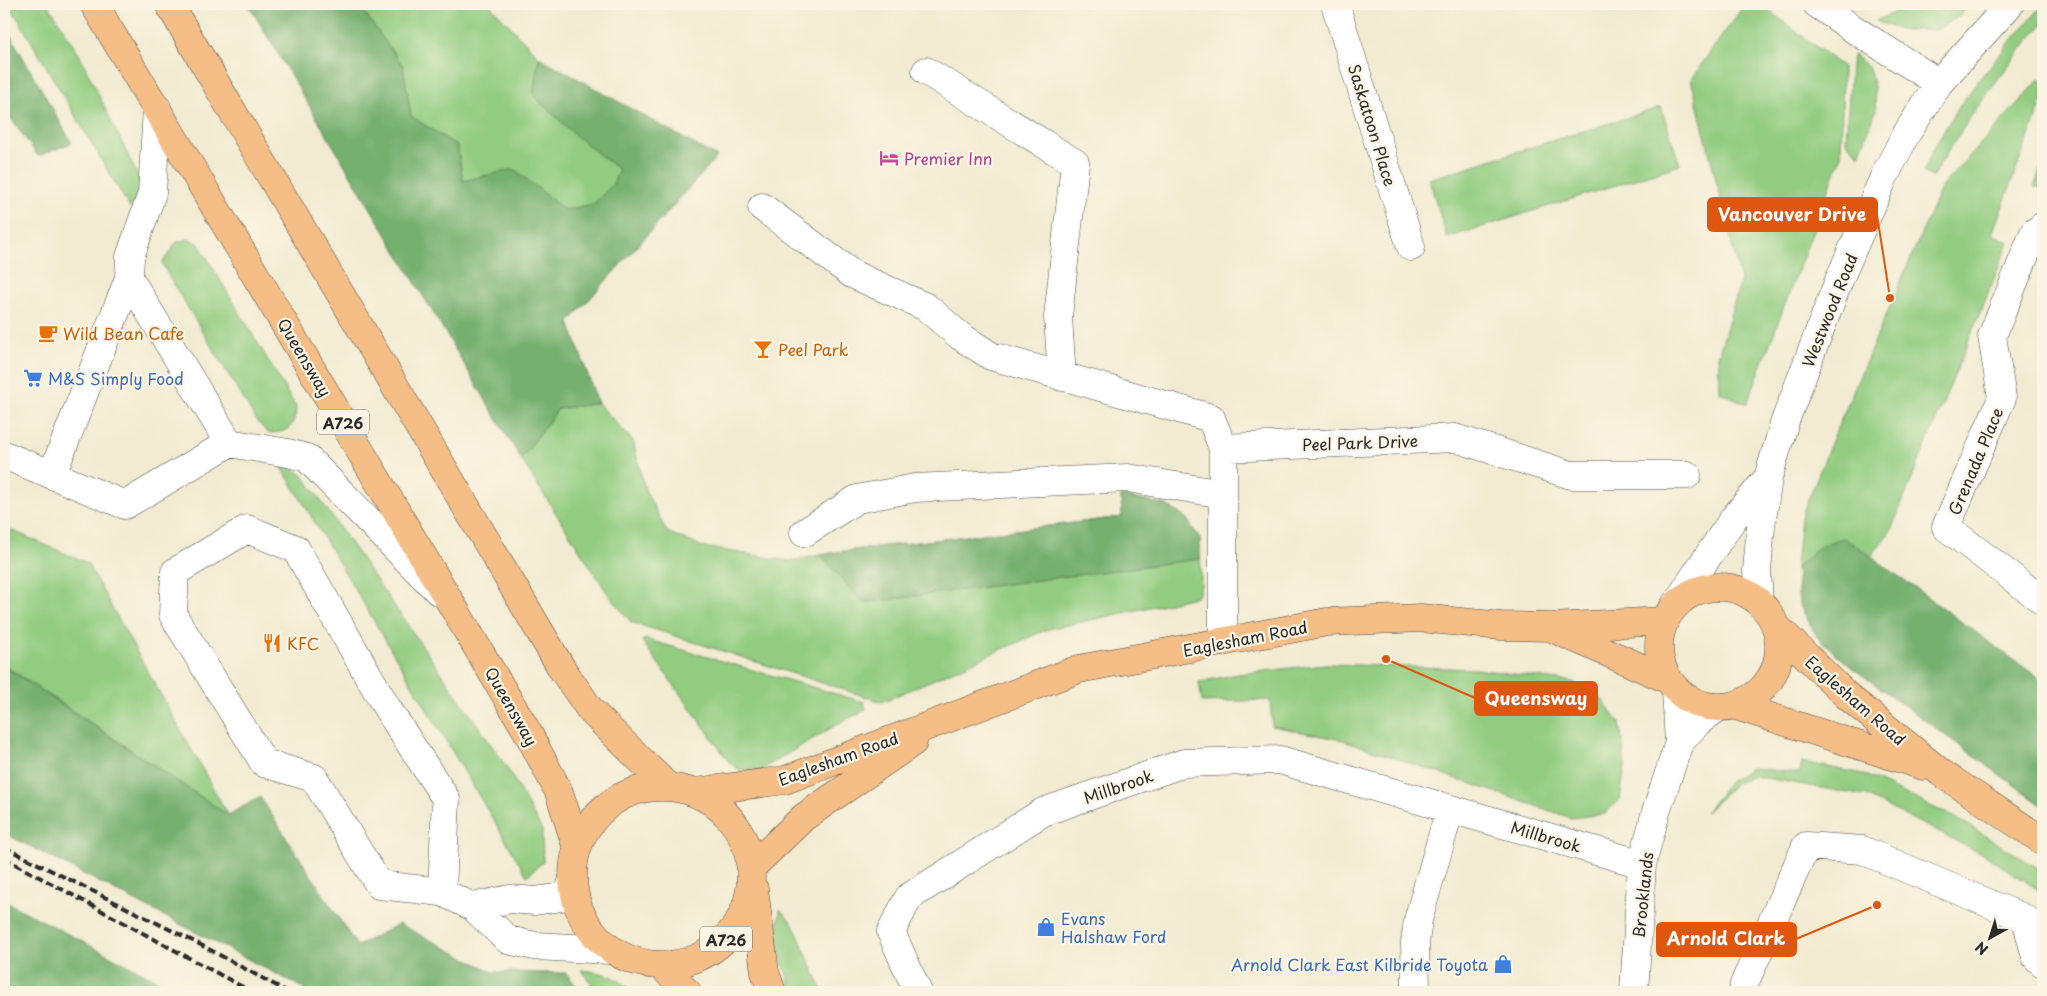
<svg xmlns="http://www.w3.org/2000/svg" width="2047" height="996" viewBox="0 0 2047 996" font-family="'Playpen Sans',sans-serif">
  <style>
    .green { fill: #91cc80; stroke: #5e7c56 }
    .forest { fill: #74b06e; stroke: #506e4c }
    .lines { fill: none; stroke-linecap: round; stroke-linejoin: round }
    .minor-casing { stroke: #494844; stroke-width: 29 }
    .major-casing { stroke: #494844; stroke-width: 29 }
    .highway-casing { stroke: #494844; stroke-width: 29 }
    .minor { stroke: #fff; stroke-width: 28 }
    .major { stroke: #f6be87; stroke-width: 28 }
    .highway { stroke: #f6be87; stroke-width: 28 }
    .rail { stroke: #2b2b2b; stroke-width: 4; stroke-dasharray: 8 4; stroke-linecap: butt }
    .labels { text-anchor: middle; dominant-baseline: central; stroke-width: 4.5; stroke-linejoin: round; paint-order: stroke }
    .shield { fill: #fcf5e5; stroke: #6a6863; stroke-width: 1 }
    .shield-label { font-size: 15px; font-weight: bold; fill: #2b2b2b }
    .street-label { font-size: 16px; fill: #2b2b2b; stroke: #fcf5e5 }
    .hotel-label { font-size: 16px; fill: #b23c85; stroke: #fcf5e5; text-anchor: start }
    .food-label { font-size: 16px; fill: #c56008; stroke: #fcf5e5; text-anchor: start }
    .shop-label { font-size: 16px; fill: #366cbe; stroke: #fcf5e5; text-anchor: start }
    .leader { fill: none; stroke: #df570e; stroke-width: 2 }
    .callout-dot { fill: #df570e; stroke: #fcf5e5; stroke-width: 2 }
    .callout { fill: #df570e; stroke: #df570e; stroke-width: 2 }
    .callout-label { font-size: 18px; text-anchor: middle; font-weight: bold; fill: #fff }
  </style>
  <rect width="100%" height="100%" fill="#fcf5e5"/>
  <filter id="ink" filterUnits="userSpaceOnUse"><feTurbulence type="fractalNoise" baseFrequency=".02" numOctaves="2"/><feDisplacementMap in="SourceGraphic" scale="10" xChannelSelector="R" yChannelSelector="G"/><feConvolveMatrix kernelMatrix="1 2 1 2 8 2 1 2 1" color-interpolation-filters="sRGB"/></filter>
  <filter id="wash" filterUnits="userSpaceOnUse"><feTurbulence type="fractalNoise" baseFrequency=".0096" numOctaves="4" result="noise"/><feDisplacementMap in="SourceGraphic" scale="20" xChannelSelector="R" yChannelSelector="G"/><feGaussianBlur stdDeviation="1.12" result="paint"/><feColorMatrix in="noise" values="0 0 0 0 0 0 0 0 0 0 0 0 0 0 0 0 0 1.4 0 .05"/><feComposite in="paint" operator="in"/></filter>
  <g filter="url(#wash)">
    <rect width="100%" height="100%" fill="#f2ebd2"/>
    <path class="green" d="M 9,4 L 48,4 L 79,54 L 144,189 L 130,208 Z
      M 358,4 L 489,4 L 539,57 L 533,95 L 575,135 L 619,170 L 613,184 L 593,204 L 565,211 L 514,169 L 463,181 L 457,146 L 411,116 L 403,66 Z
      M 1745,4 L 1760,4 L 1843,67 L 1841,157 L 1747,404 L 1720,392 L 1718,356 L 1741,280 L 1691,79 Z
      M 1911,4 L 1969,4 L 1960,16 L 1936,30 L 1899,30 L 1876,21 Z
      M 2043,5 L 2043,24 C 2001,71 1965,123 1932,177 L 1923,172 C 1950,108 1997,57 2043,5 Z
      M 1854,54 L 1869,68 L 1874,87 L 1876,111 L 1859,155 L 1846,142 L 1851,64 Z
      M 2040,79 L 2043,83 L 2043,99 L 1992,234 L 2009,242 L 1891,530 L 1871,556 L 1857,546 L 1821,545 L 1796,568 L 1801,517 L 1839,424 L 1942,186 Z
      M 1661,107 L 1680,165 L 1447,238 L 1429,179 Z
      M 189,239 L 198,243 L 296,407 C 295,427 288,433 268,433 L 258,423 L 168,275 L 162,263 L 177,242 Z
      M 598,403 L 633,441 L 645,490 L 667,532 L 703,547 L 789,561 L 837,552 L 1122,517 L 1121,496 L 1166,505 L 1186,518 L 1200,539 L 1201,585 L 1198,596 L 1174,602 L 1048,629 L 882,702 L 631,622 L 608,594 L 521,459 L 558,409 Z
      M 278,461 L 303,475 L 506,766 L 542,830 L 543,862 L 527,876 Z
      M 4,527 L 87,563 L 228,815 L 4,665 L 4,568 L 6,563 L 4,562 Z
      M 645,639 L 864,702 L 866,710 L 841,722 L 754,774 L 740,770 L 730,763 L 642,641 Z
      M 1326,664 L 1476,669 L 1573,682 L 1599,696 L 1620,723 L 1625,766 L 1620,799 L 1605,814 L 1571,818 L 1343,740 L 1272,726 L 1270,700 L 1202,702 L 1199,682 L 1238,674 Z
      M 1802,762 L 1863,774 L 1956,818 L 2043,871 L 2043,893 L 1988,857 L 1866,796 L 1754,776 L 1736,783 L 1705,813 L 1731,780 L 1752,768 L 1800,773 Z
      M 780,909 L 793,924 L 823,992 L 793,992 L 776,943 Z
      M 581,970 C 604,972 616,976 633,992 L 598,992 Z"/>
    <path class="forest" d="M 248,4 L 358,4 L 403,66 L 411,116 L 457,146 L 463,181 L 514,169 L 565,210 L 593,204 L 613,184 L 619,170 L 575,135 L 533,95 L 539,57 L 717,157 L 569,322 L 598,403 L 558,409 L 521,459 Z
      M 4,24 L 72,143 L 38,156 L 4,109 Z
      M 2043,162 L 2043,188 L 2034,187 Z
      M 1121,496 L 1166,505 L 1186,518 L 1200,539 L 1200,559 L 863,603 L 821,555 L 837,552 L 1122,517 Z
      M 1843,538 L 1857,546 L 2043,681 L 2043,806 L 1851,667 L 1817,637 L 1799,604 L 1796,568 L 1821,545 Z
      M 4,666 L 228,815 L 260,797 L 357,946 L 399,924 L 493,972 L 566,973 L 581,992 L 311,992 L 4,833 Z
      M 4,901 L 157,980 L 180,992 L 4,992 Z"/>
  </g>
  <g filter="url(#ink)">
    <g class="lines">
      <g class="minor-casing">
        <path id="minor" d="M 1335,4 L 1411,247
          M 1817,4 L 1855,30 L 1939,83
          M 926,71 L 1075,163 L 1058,317 L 1062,377
          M 157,108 L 152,193 L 130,257 L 129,278 L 229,443 L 288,453 L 307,458 L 438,591
          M 762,207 L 852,274 L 926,307 L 960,336 L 991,356 L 1211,418 L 1223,448
          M 2043,226 L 2034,233 L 1992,336 L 2002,398 L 1946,527 L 2043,601
          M 4,455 L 125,505 L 229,443
          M 52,475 L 129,278
          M 804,533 L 857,499 L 915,488 L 1128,478 L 1223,494
          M 1759,603 L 1757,570 L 1761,526 L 1768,478 L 1785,421 L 1839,280 L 1884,177 L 1905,136 L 1939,83 L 2010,4
          M 1675,605 L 1733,519 L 1768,478
          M 1223,642 L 1223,448 L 1455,438 L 1571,475 L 1687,475
          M 1679,743 L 1698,722 L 1717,708
          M 442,892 L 446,799 L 387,708 L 296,549 L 247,529 L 175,572 L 173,615 L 264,763 L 314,778 L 379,885 L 442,892 L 473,907 L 508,940 L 535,946 L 610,950
          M 473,907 L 510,899 L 535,901 L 568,896 L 572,882
          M 918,992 L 891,932 L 909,897 L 1043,812 L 1184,763 L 1280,760 L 1642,864
          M 1416,992 L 1415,942 L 1418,920 L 1450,809
          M 1634,992 L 1642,864 L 1656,812 L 1679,743 L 1676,690
          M 1744,992 L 1744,984 L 1806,846 L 1862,850 L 2026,919 L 2036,957 L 2043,963"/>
      </g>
      <g class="major-casing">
        <path id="major" d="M1659 647a60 60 0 1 1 120 0a60 60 0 1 1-120 0Z
          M 1775,625 L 1846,695 L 1940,772 L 2043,841
          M 1556,630 L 1667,679
          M 1736,706 L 1923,766
          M 695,792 L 785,780 L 1079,669 L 1327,622 L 1421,618 L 1501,626 L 1551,627 L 1664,621
          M 752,867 L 804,817 L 913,742"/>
      </g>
      <g class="highway-casing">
        <path id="highway" d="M 94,4 L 527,731 L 559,792 L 577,848
          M 169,4 L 562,669 L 591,711 L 668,787
          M573 876a89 89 0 1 1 178 0a89 89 0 1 1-178 0Z
          M 754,889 L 765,972 L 772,992
          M 663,967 L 687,992"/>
      </g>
      <use href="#minor" class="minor"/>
      <use href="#major" class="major"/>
      <use href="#highway" class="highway"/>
      <path class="rail" d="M 4,847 L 201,945 L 288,992
        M 4,858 L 252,992"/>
    </g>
  </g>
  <defs>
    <g id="hotel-bare" transform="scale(1.5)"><path d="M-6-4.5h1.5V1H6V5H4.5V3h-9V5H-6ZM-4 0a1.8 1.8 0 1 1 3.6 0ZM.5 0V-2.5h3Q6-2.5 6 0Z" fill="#d1479c" stroke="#fcf5e5" stroke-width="2.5" paint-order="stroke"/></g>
    <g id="cafe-bare" transform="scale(1.5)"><path d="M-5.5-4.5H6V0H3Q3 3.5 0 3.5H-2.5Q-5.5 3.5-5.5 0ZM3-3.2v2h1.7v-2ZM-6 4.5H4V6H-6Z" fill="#e8710a" stroke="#fcf5e5" stroke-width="2.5" paint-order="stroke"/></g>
    <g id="bar-bare" transform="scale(1.5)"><path d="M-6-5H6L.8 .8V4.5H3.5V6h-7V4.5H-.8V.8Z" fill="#e8710a" stroke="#fcf5e5" stroke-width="2.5" paint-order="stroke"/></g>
    <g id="supermarket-bare" transform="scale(1.5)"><path d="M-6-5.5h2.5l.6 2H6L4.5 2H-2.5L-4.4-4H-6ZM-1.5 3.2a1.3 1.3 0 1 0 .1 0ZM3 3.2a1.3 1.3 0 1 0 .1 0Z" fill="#3f7fe0" stroke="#fcf5e5" stroke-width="2.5" paint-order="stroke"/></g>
    <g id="restaurant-bare" transform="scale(1.5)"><path d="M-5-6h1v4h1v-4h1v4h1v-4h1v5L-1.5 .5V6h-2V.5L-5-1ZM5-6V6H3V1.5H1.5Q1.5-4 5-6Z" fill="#e8710a" stroke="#fcf5e5" stroke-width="2.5" paint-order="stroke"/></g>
    <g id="shop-bare" transform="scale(1.5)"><path d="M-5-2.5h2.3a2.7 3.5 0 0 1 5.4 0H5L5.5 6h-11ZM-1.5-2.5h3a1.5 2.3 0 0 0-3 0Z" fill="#3f7fe0" stroke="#fcf5e5" stroke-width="2.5" paint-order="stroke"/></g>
  </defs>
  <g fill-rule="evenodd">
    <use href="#hotel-bare" x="889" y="158"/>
    <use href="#cafe-bare" x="48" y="333"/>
    <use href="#bar-bare" x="763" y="349"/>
    <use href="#supermarket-bare" x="33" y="378"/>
    <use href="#restaurant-bare" x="272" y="643"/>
    <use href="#shop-bare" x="1046" y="927"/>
    <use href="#shop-bare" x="1503" y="964"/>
  </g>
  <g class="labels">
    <g class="shield">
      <rect x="317" y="409.5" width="52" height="25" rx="4"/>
      <rect x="700" y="926.5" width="52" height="25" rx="4"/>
    </g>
    <g class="shield-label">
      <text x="343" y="422">A726</text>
      <text x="726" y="939">A726</text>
    </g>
    <g class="street-label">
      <text transform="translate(1373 125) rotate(73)">Saskatoon Place</text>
      <text transform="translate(1829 310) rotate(-68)">Westwood Road</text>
      <text transform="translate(305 357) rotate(59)">Queensway</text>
      <text transform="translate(1360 442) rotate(-2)">Peel Park Drive</text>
      <text transform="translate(1975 461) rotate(-67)">Grenada Place</text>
      <text transform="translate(1245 638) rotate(-11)">Eaglesham Road</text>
      <text transform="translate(1856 700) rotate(41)">Eaglesham Road</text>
      <text transform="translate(512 706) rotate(60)">Queensway</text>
      <text transform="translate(838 758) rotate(-20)">Eaglesham Road</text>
      <text transform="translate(1118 786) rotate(-19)">Millbrook</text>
      <text transform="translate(1546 836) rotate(16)">Millbrook</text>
      <text transform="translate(1642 895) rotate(-84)">Brooklands</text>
    </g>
    <g class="hotel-label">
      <text x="904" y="158">Premier Inn</text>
    </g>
    <g class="food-label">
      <text x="63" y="333">Wild Bean Cafe</text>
      <text x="778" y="349">Peel Park</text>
      <text x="287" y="643">KFC</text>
    </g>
    <g class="shop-label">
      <text x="48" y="378">M&amp;S Simply Food</text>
      <text x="1061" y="918">Evans<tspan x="1061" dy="18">Halshaw Ford</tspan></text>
      <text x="1488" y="964" text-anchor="end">Arnold Clark East Kilbride Toyota</text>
    </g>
  </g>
  <path class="leader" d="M1890 298L1877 215M1386 659L1475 698M1877 905L1796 939"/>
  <g class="callout-dot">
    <circle cx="1890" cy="298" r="5"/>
    <circle cx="1386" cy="659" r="5"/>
    <circle cx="1877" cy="905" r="5"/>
  </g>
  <g class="callout">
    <rect x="1708" y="198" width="169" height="33" rx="5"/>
    <rect x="1475" y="682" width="122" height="33" rx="5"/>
    <rect x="1657" y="923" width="139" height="33" rx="5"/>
  </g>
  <g class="callout-label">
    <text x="1792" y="221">Vancouver Drive</text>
    <text x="1536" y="705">Queensway</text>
    <text x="1726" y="945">Arnold Clark</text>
  </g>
  <rect width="2047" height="996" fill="none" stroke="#fcf5e5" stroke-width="20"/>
  <g transform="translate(1990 938) rotate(219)" stroke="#fcf5e5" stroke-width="4" paint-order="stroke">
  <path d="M0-4L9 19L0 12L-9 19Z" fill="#2b2b2b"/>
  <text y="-8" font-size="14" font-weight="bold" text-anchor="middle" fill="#2b2b2b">N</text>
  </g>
</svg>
